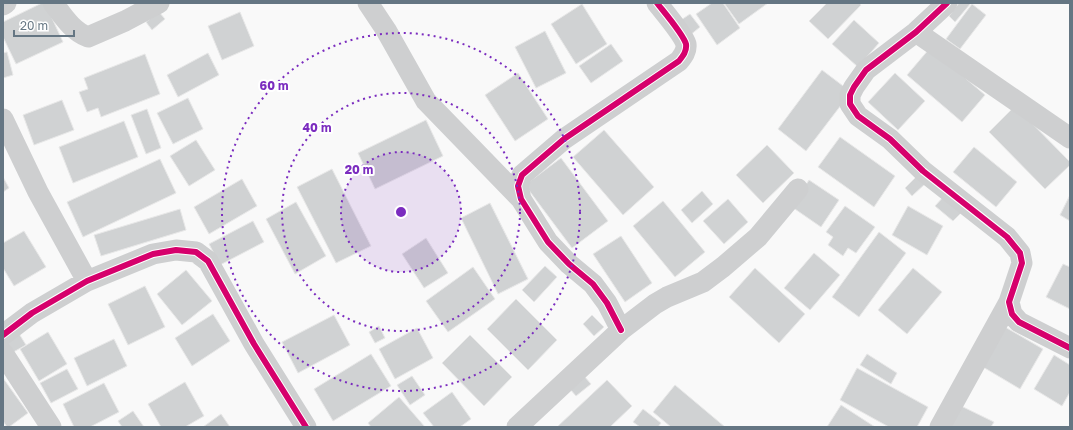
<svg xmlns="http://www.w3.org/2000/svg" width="1073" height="430" viewBox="0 0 1073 430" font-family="'Golos Text',sans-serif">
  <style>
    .building { fill: #d0d2d3; stroke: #e8e8e8 }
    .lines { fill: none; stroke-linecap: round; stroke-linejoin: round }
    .minor { stroke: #cecfd0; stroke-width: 21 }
    .cycleway-casing { stroke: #fff; stroke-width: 8 }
    .cycleway { stroke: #d6006c; stroke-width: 6 }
    .ring { fill: none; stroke: #7b2cbf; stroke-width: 2; stroke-dasharray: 2 4 }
    .centre { fill: #7b2cbf; stroke: #fff; stroke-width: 2 }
    .ring-label { font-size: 12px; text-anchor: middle; font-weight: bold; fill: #7b2cbf; stroke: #fff; stroke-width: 4; stroke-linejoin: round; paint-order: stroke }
  </style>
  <rect width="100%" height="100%" fill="#f9f9f9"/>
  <path class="building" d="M 42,3 L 45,3 L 63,42 L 16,64 L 3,37 L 3,22 Z
    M 712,3 L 723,3 L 740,28 L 717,45 L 696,14 Z
    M 724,3 L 768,3 L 739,24 Z
    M 827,3 L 859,3 L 861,5 L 828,39 L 809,21 Z
    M 959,3 L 971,3 L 955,22 L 949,16 Z
    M 582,4 L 607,44 L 576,64 L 551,24 Z
    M 972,4 L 986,15 L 960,49 L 946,39 Z
    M 159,12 L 165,19 L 152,30 L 146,22 Z
    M 240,12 L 254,46 L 222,60 L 208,26 Z
    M 690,14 L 700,27 L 689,36 L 678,22 Z
    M 854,20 L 879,43 L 858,67 L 832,44 Z
    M 545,31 L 566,73 L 536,88 L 515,47 Z
    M 611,44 L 623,61 L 591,83 L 579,66 Z
    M 930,48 L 985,95 L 962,122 L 907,75 Z
    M 7,52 L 13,75 L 3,78 L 3,53 Z
    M 208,53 L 219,75 L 178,97 L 167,75 Z
    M 145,54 L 160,94 L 101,117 L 98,108 L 87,112 L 79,92 L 88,89 L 84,78 Z
    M 822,70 L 851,92 L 806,151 L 778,129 Z
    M 518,73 L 548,119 L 515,141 L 485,95 Z
    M 895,73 L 925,101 L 898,130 L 868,102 Z
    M 188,98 L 203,129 L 173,144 L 157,113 Z
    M 62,100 L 74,130 L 34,145 L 23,115 Z
    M 1015,106 L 1070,162 L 1070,165 L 1045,189 L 989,132 Z
    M 147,109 L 161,148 L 146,154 L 131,115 Z
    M 426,120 L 443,156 L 375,189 L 358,153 Z
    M 124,121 L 138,157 L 73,183 L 59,147 Z
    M 604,130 L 654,187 L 623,215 L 573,157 Z
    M 840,137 L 895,176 L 874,207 L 818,167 Z
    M 196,140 L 215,170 L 189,186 L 170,156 Z
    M 767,145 L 794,173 L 763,203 L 736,175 Z
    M 974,147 L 1017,182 L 996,207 L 953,172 Z
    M 561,158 L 608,221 L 572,248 L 525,185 Z
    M 160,159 L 176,193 L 83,237 L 67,202 Z
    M 332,169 L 371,246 L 336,263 L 297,187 Z
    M 918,175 L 926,183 L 912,196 L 905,188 Z
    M 3,177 L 9,188 L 3,192 Z
    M 242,179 L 257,206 L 209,234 L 194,207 Z
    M 809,180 L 839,200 L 821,227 L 792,207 Z
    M 702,191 L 713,204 L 692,223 L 681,210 Z
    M 945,195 L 963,211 L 953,221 L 935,206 Z
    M 1070,195 L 1070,221 L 1060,215 Z
    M 728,199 L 748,222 L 724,244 L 703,221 Z
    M 663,201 L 705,252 L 675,277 L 633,226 Z
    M 296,202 L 326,256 L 295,274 L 266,219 Z
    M 490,203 L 528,279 L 498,294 L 461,218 Z
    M 845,206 L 875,227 L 856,253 L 848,248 L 843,256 L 828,245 L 833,237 L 826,232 Z
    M 908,206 L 943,226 L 927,255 L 892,235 Z
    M 180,209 L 186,230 L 101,256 L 94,235 Z
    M 253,221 L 264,242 L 220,265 L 209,244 Z
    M 24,231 L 46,267 L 14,286 L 3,268 L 3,243 Z
    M 879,232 L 906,253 L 859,317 L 832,297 Z
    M 621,236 L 652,283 L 625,302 L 593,254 Z
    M 426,238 L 448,273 L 424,288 L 402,254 Z
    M 814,253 L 840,275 L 810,310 L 784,288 Z
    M 1063,264 L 1070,267 L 1070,309 L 1046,297 Z
    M 545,266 L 557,277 L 534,302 L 522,290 Z
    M 473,267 L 495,299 L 448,332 L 426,301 Z
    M 755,268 L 805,314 L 779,343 L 729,297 Z
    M 913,268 L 942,292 L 907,334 L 878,310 Z
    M 186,270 L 212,301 L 182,325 L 157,294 Z
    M 145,286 L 165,327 L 128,345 L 108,304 Z
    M 516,299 L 557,340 L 528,370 L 487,329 Z
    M 213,314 L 230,341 L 192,366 L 175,338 Z
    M 334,315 L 350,345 L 298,373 L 282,342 Z
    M 592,315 L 604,327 L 594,336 L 583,324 Z
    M 379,326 L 385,338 L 375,343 L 369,332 Z
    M 1005,327 L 1043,349 L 1020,389 L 983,367 Z
    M 417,328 L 433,358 L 395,379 L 379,349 Z
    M 18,332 L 26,345 L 8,355 L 3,347 Z
    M 48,332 L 67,364 L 39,381 L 20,349 Z
    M 470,335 L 512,377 L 484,406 L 442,363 Z
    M 114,339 L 127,366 L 87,386 L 74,358 Z
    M 371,354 L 391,386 L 333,421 L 314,389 Z
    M 867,354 L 897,373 L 891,384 L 860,365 Z
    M 1054,355 L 1070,365 L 1070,392 L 1062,406 L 1034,389 Z
    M 857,368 L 928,407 L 917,427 L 889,427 L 840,400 Z
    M 67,369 L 78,389 L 51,403 L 40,383 Z
    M 412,376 L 425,395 L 410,405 L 397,385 Z
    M 584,376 L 591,384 L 576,396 L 570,389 Z
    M 3,378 L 28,413 L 9,427 L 7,427 L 3,421 Z
    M 607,380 L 632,406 L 610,427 L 557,427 Z
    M 185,382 L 204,416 L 185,427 L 161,427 L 148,404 Z
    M 104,383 L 119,412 L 90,427 L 74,427 L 63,404 Z
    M 675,385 L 725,427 L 671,427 L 653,412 Z
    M 452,392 L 471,419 L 460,427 L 434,427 L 423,413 Z
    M 399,397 L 425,427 L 371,427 L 368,423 Z
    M 841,405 L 875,427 L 827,427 Z
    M 959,405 L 994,422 L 991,427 L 948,427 Z
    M 643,409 L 661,423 L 658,427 L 640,427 L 633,422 Z
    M 133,411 L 144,427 L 122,427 L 118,421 Z
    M 221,414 L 230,427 L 203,427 Z"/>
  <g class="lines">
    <path class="minor" d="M 53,3 C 63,16 72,31 88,37 L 125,21 L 159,3
      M 368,3 L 386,30 L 426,101 L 521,199
      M 947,3 L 916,32 L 866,70 L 854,87 L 850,95 L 850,104 L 858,116 L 890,139 L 923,171 L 1007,237 L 1020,253 L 1022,263 L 1009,302 L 1012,314 L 1019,322 L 1070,348
      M 3,5 L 6,3
      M 916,32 L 1070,138
      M 3,119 L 38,192 L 87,281
      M 621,330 L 607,303 L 593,284 L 569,264 L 548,242 L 521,199 L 518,186 L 522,175 L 564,139 L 679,61 C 683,56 687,51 686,44 C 683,34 664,12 657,3
      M 3,335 L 32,313 L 87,281 L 153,254 L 176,250 L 196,252 L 208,261 L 254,344 L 306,427
      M 3,353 L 51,427
      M 517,427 L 621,330 L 655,304 L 667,297 L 703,282 L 723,267 L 758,237 L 798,189
      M 940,427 L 1009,302"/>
    <g class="cycleway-casing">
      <path id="cycleway" d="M 947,3 L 916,32 L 866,70 L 854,87 L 850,95 L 850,104 L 858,116 L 890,139 L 923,171 L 1007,237 L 1020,253 L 1022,263 L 1009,302 L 1012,314 L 1019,322 L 1070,348
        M 621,330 L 607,303 L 593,284 L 569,264 L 548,242 L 521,199 L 518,186 L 522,175 L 564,139 L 679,61 C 683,56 687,51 686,44 C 683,34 664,12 657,3
        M 3,335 L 32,313 L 87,281 L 153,254 L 176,250 L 196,252 L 208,261 L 254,344 L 306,427"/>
    </g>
    <use href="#cycleway" class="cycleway"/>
  </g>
  <circle cx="401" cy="212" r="60" fill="#7b2cbf" fill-opacity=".12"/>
  <g class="ring">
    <circle cx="401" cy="212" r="60"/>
    <circle cx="401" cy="212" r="119"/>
    <circle cx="401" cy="212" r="179"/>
  </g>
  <circle cx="401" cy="212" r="6" class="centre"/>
  <g class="ring-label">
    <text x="274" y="90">60 m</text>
    <text x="317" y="132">40 m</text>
    <text x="359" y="174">20 m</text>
  </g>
  <rect width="1073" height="430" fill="none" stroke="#657683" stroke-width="8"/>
  <path d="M14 30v6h60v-6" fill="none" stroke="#657683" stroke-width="2"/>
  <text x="20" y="30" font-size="12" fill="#657683" stroke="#ffffff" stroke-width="3" paint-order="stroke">20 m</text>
</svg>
